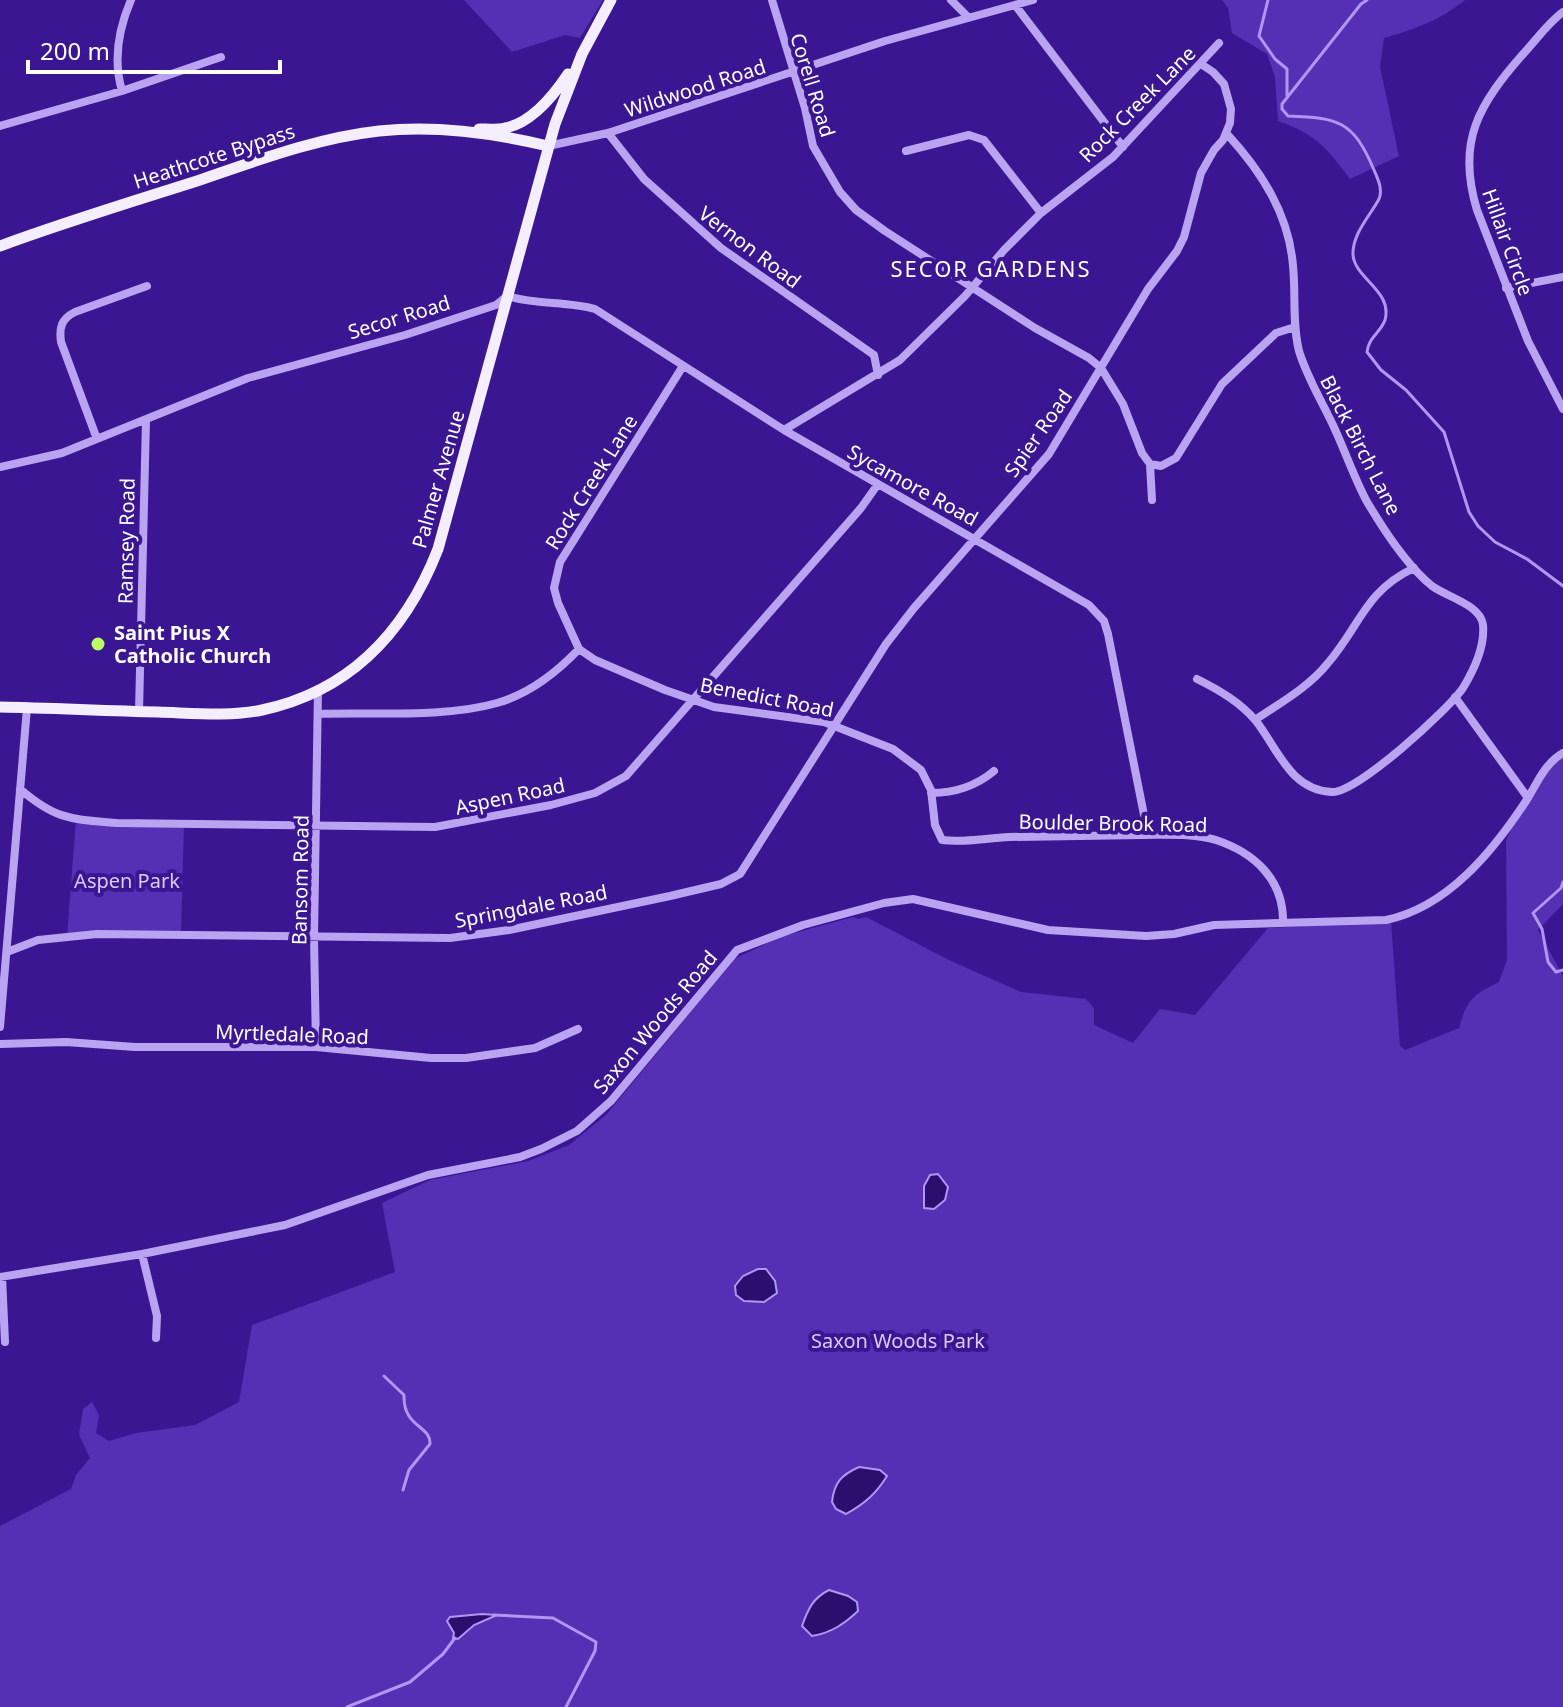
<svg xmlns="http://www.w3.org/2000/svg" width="1563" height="1707" viewBox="0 0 1563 1707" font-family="'Noto Sans',sans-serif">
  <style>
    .green { fill: #552fb4 }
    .water { fill: #2c0e6f; stroke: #b097f4; stroke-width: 2 }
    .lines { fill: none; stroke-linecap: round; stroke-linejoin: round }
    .stream { stroke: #b097f4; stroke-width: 3 }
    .minor { stroke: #baa4f1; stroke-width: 8 }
    .major { stroke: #f4eeff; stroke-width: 11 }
    .poi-dot { fill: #baff64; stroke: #3b1693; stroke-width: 3 }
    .labels { text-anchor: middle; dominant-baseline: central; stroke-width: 8; stroke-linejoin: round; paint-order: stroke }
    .street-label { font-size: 20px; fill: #fff; stroke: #3b1693 }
    .poi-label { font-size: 20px; font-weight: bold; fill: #fff; stroke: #3b1693; text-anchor: start }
    .park-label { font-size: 20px; fill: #d9cbfc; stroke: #3b1693 }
    .neighbourhood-label { font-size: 22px; letter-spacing: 2px; fill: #fff; stroke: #3b1693 }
  </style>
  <rect width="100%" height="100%" fill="#3b1693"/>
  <path class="green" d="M 464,0 L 603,0 L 580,38 L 565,35 L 512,52 Z
    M 1222,0 L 1465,0 C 1439,21 1415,29 1384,38 L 1380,67 L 1399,156 L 1350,179 C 1326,147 1317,135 1278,121 L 1275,77 L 1267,54 L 1232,33 L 1228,8 Z
    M 1563,758 L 1563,904 L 1538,930 L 1563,976 L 1563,1707 L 0,1707 L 0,1526 L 71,1489 L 76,1475 L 90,1458 L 79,1435 L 83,1409 L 92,1402 L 99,1415 L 96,1433 L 109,1441 L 136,1433 L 195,1425 L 239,1402 L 252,1325 L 395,1272 L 382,1203 L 430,1180 L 528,1161 L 569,1145 L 606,1115 L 734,959 L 780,937 L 853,917 L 858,919 L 866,917 L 951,961 L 1021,992 L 1086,999 L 1094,1008 L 1094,1025 L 1133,1043 L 1160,1009 L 1195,1015 L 1268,928 L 1391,921 L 1400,1046 L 1405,1050 L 1459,1028 C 1467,999 1473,995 1499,982 L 1507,960 L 1506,840 L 1539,773 Z
    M 76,820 L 184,824 L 181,935 L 67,936 Z"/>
  <path class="water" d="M 938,1174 L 948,1187 L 945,1200 L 934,1209 L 924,1208 L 924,1186 L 930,1175 Z
    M 758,1269 L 766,1269 L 775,1281 L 777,1293 L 764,1302 L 744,1301 L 736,1295 L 735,1286 L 743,1276 Z
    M 859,1467 L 880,1470 L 887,1476 C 876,1494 864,1504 846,1514 L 836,1509 L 832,1502 C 834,1483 841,1475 859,1467 Z
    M 829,1590 L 848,1596 L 857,1602 L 858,1611 C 844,1624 831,1633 812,1636 L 802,1626 C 808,1609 813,1598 829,1590 Z
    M 482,1614 L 497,1615 L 474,1625 L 458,1639 L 453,1638 L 454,1633 L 447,1621 L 450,1617 Z"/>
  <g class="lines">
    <path class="stream" d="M 1268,0 L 1259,36 L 1275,59 L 1287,69 L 1287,96
      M 1367,0 L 1361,4 L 1282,104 L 1282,109 L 1288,116 C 1338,118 1353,120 1374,170 C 1378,179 1383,190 1379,199 C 1370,216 1352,234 1353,255 C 1355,279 1393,291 1385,320 C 1381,332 1368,338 1367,352 L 1381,370 L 1406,390 L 1444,432 L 1469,512 L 1478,526 L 1495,542 L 1527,559 L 1563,586
      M 1563,882 L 1561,888 L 1533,913 L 1542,929 L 1548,962 L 1556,972 L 1563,970
      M 384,1376 L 404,1395 C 403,1428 431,1425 430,1444 L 409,1470 L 403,1490
      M 494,1615 L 553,1618 L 596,1642 L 595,1651 L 566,1707
      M 347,1707 L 410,1682 L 443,1654 L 455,1638"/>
    <path class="minor" d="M 772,0 L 805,108 L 813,146 L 840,192 L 856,210 L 885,231 L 1035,328 L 1089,358 L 1101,368 L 1123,404 L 1142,453 L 1150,464 L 1152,500
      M 951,0 L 968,17
      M 1015,5 L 1123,147
      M 1563,12 C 1548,23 1537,39 1524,53 C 1479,104 1456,141 1477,210 L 1528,341 L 1563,409
      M 122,91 C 113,60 118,30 131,0
      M 0,126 L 122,91 L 221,57
      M 608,133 L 644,179 L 721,248 L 874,355 L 878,375
      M 548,146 L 608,133 L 885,41 L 1033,0
      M 906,151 L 969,135 L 984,140 L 1041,213
      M 1506,288 L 1563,277
      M 683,366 L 560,562 L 554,588 L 558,603 L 579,649 L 595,660 L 665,690 L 714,707 L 824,722 L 893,749 L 921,770 L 931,790 L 935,825 L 942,840 C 964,843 986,838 1009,837 C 1053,836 1098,836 1143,835 C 1167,835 1194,833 1216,840 C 1255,853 1284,880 1283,923
      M 784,430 L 900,360 L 965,296 L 1004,250 L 1041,213 L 1113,157 L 1219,43
      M 97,439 L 61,342 C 59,328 61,319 75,312 L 147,286
      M 1150,464 L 1161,466 L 1176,458 L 1222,384 L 1276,333 L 1295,327
      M 0,467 L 62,453 L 248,378 L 405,335 L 496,305 L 507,296 C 536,305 567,301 595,309 L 784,430 L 1089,605 L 1104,621 L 1108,634 L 1148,835
      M 1197,679 C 1219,690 1240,702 1256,721 C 1278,749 1290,790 1332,792 C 1357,793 1448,710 1463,688 C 1474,670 1485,646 1483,625 C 1481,605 1447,597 1432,586 C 1406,565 1383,529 1366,500 C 1353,475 1344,448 1332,423 C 1320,398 1307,377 1299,351 C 1292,323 1296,295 1293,266 C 1289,214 1261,171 1227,134
      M 1455,697 L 1528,798
      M 139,712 L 146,420
      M 318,714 C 372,712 445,718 497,703 C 529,694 557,672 579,649
      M 1255,720 C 1280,703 1309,687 1328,663 C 1360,626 1365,591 1414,568
      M 20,789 C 56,820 71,819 117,823 L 435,827 L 551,805 L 595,793 L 626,776 L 861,508 L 878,484
      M 931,793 C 955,793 976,786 994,771
      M 7,952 L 38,940 L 97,934 L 450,938 L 509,930 L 670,896 L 721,884 L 740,874 L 886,644 L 914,608 L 1049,454 L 1148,289 L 1177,251 L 1184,237 L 1201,173 L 1214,150 L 1223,140 L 1230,123 L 1231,109 L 1224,84 L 1213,72 L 1201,64
      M 0,1027 L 27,708
      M 0,1044 L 66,1042 L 135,1047 L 316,1047 L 431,1058 L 466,1058 L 535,1048 L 578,1029
      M 316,1047 L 314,937 L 318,689
      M 142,1254 L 157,1316 L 156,1338
      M 0,1277 L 142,1254 L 285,1225 L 428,1175 L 520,1157 L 541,1149 L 577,1131 L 611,1101 L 737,950 L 803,925 L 884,903 L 913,899 L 1048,930 L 1146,936 L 1174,934 L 1214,925 L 1386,920 C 1448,907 1493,851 1526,801 C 1537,784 1544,764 1563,753
      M 2,1277 L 5,1342"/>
    <path class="major" d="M 479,129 C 487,129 497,130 505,128 C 532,123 554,95 568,74
      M 0,246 C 65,222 131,202 197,181 C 256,161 316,138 379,131 C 434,125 494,133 548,146
      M 0,707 C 53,708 106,711 158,712 C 192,713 229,717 262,710 C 351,691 406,631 438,549 L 555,124 L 582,54 L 611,0"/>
  </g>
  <circle class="poi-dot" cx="98" cy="644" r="8"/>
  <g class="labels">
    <g class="street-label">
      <text transform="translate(813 85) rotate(73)">Corell Road</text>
      <text transform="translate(695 88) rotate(-18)">Wildwood Road</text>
      <text transform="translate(1137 104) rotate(-45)">Rock Creek Lane</text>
      <text transform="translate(214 156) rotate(-18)">Heathcote Bypass</text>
      <text transform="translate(1508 242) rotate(70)">Hillair Circle</text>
      <text transform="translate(750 247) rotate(37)">Vernon Road</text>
      <text transform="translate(399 317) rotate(-17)">Secor Road</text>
      <text transform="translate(1038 433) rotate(-55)">Spier Road</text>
      <text transform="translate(1361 445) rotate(63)">Black Birch Lane</text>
      <text transform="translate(438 479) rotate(-74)">Palmer Avenue</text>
      <text transform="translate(591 482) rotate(-58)">Rock Creek Lane</text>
      <text transform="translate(913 485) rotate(29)">Sycamore Road</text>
      <text transform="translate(126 541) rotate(-89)">Ramsey Road</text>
      <text transform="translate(767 697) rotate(11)">Benedict Road</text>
      <text transform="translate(510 796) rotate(-12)">Aspen Road</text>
      <text transform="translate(1113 823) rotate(1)">Boulder Brook Road</text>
      <text transform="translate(300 880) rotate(-89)">Bansom Road</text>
      <text transform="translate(531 906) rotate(-11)">Springdale Road</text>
      <text transform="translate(655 1022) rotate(-50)">Saxon Woods Road</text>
      <text transform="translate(292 1034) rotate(2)">Myrtledale Road</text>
    </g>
    <g class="poi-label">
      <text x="114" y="632">Saint Pius X<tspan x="114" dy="23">Catholic Church</tspan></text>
    </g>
    <g class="park-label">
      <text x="127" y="880">Aspen Park</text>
      <text x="898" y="1340">Saxon Woods Park</text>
    </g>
    <g class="neighbourhood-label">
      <text x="991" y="268">SECOR GARDENS</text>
    </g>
  </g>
  <path d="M28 60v12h252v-12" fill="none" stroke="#ffffff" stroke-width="4"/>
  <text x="40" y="60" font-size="24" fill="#ffffff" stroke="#3b1693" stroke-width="6" paint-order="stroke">200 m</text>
</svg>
